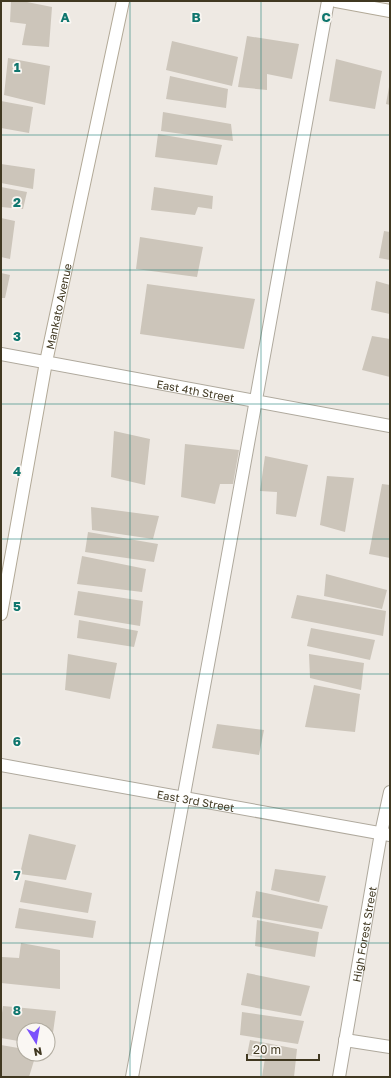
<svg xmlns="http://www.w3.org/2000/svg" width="391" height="1078" viewBox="0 0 391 1078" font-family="'Golos Text',sans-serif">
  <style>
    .building { fill: #ccc5ba }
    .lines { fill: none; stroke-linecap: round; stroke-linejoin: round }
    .lane-casing { stroke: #afa99d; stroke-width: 14 }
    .street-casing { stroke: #afa99d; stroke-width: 14 }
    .secondary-casing { stroke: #b2a997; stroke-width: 14 }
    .lane { stroke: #fff; stroke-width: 12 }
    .street { stroke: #fff; stroke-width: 12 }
    .secondary { stroke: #fff; stroke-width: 12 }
    .grid { fill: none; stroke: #0f766e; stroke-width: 1; stroke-opacity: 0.55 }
    .labels { text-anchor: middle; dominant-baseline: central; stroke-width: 3.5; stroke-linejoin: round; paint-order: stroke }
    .street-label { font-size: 11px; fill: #403821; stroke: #faf7f3 }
    .grid-label { font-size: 13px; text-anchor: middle; font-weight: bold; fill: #0f766e; stroke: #faf7f3; stroke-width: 3.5; stroke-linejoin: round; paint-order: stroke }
  </style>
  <rect width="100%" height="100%" fill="#eee9e3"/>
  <path class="building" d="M 11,1 L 22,1 L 52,7 L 49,47 L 22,45 L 26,24 L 10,22 Z
    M 247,36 L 299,44 L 292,79 L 267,74 L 267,90 L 238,87 Z
    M 172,41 L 238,57 L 232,86 L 166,70 Z
    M 8,58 L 50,66 L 45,105 L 4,95 Z
    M 336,59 L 382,71 L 375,109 L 329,101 Z
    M 170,76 L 228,89 L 226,108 L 166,99 Z
    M 389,87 L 390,87 L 390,105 L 386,104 Z
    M 1,101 L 33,107 L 29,133 L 1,128 Z
    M 163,112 L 231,124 L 233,141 L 161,131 Z
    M 158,134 L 222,145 L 217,165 L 155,157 Z
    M 1,164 L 35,169 L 33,189 L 1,183 Z
    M 1,187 L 27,192 L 23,209 L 1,207 Z
    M 154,187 L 213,196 L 212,209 L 198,207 L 195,215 L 151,210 Z
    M 1,218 L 15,221 L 10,259 L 1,257 Z
    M 384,231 L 390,232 L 390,260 L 379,258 Z
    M 140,237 L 203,247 L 197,277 L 136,269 Z
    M 1,273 L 10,275 L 5,298 L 1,298 Z
    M 376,281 L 390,285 L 390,314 L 371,310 Z
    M 147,284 L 255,299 L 244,349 L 140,334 Z
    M 372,336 L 390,339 L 390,377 L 362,370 Z
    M 114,431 L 150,439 L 145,485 L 111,477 Z
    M 185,444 L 239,450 L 233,484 L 220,484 L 215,504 L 181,497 Z
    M 265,456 L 308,465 L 296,517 L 276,514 L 277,492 L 260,491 Z
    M 327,476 L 354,478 L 345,532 L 320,525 Z
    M 382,484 L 390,485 L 390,558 L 369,554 Z
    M 91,507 L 159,516 L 153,539 L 92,530 Z
    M 88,532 L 158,544 L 154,562 L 85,552 Z
    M 82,556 L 146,569 L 142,592 L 77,584 Z
    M 326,574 L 387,590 L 382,609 L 324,596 Z
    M 78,591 L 143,601 L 140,626 L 74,615 Z
    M 297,595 L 386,611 L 383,636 L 291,618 Z
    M 79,620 L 138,631 L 134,647 L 77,638 Z
    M 311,628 L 375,640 L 370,660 L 307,646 Z
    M 68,654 L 117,663 L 110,699 L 65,690 Z
    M 309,654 L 364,663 L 361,690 L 310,678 Z
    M 314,685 L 360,694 L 355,732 L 305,727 Z
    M 217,724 L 264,730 L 259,755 L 212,748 Z
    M 29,834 L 76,845 L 66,880 L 20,874 Z
    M 275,869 L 326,876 L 319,902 L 271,890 Z
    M 25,880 L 92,893 L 88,913 L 20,902 Z
    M 256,891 L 328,906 L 322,929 L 252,917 Z
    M 19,908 L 96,921 L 93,938 L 15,928 Z
    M 257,920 L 319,932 L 315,957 L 255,946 Z
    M 21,943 L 60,950 L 60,989 L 1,983 L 2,957 L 19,958 Z
    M 247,973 L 310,986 L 301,1016 L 241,1005 Z
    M 3,1006 L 56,1011 L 51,1047 L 48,1046 L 48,1030 L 24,1030 L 24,1042 L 1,1038 L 1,1020 Z
    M 242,1012 L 304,1021 L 298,1044 L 240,1035 Z
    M 250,1040 L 297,1049 L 294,1077 L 262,1077 L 265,1058 L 247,1055 Z
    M 1,1045 L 24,1049 L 24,1054 L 36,1054 L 29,1077 L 1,1077 Z"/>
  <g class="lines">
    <g class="lane-casing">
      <path id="lane" d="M 345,1040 L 390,1047
        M 132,1077 C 200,719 262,359 328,1"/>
    </g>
    <g class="street-casing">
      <g id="street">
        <path id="s1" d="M 1,354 L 390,426"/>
        <path id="s2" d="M 1,765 L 390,835"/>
        <path id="s3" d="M 339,1077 L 381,833 L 390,792"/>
      </g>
    </g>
    <g class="secondary-casing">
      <g id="secondary">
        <path d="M 336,1 L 390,11"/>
        <path id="s4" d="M 1,614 L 46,362 L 123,1"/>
      </g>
    </g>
    <use href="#lane" class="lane"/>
    <use href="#street" class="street"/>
    <use href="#secondary" class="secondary"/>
  </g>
  <path class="grid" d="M 130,1 L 130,1077M 261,1 L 261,1077M 1,135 L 390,135M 1,270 L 390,270M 1,404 L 390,404M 1,539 L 390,539M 1,674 L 390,674M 1,808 L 390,808M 1,943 L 390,943"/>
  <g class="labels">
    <g class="street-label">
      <text stroke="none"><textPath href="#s4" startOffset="313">Mankato Avenue</textPath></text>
      <text stroke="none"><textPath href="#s1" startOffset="198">East 4th Street</textPath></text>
      <text stroke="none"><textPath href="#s2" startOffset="198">East 3rd Street</textPath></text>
      <text stroke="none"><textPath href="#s3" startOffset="145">High Forest Street</textPath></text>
    </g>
  </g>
  <g class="grid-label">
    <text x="65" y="22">A</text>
    <text x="196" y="22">B</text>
    <text x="326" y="22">C</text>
    <text x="17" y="72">1</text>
    <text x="17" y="207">2</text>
    <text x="17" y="341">3</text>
    <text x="17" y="476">4</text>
    <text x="17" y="611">5</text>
    <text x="17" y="746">6</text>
    <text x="17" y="880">7</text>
    <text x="17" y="1015">8</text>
  </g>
  <rect width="391" height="1078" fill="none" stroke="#403821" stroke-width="4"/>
  <g transform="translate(36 1042) rotate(169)"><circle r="19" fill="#faf7f3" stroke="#b0ab9f"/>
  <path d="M0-3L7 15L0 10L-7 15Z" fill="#7b52fc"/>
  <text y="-6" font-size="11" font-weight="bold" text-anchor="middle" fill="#403821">N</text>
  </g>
  <path d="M247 1054v6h72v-6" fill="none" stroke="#403821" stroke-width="2"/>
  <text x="253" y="1054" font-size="12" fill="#403821" stroke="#faf7f3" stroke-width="3" paint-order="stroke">20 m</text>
</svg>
